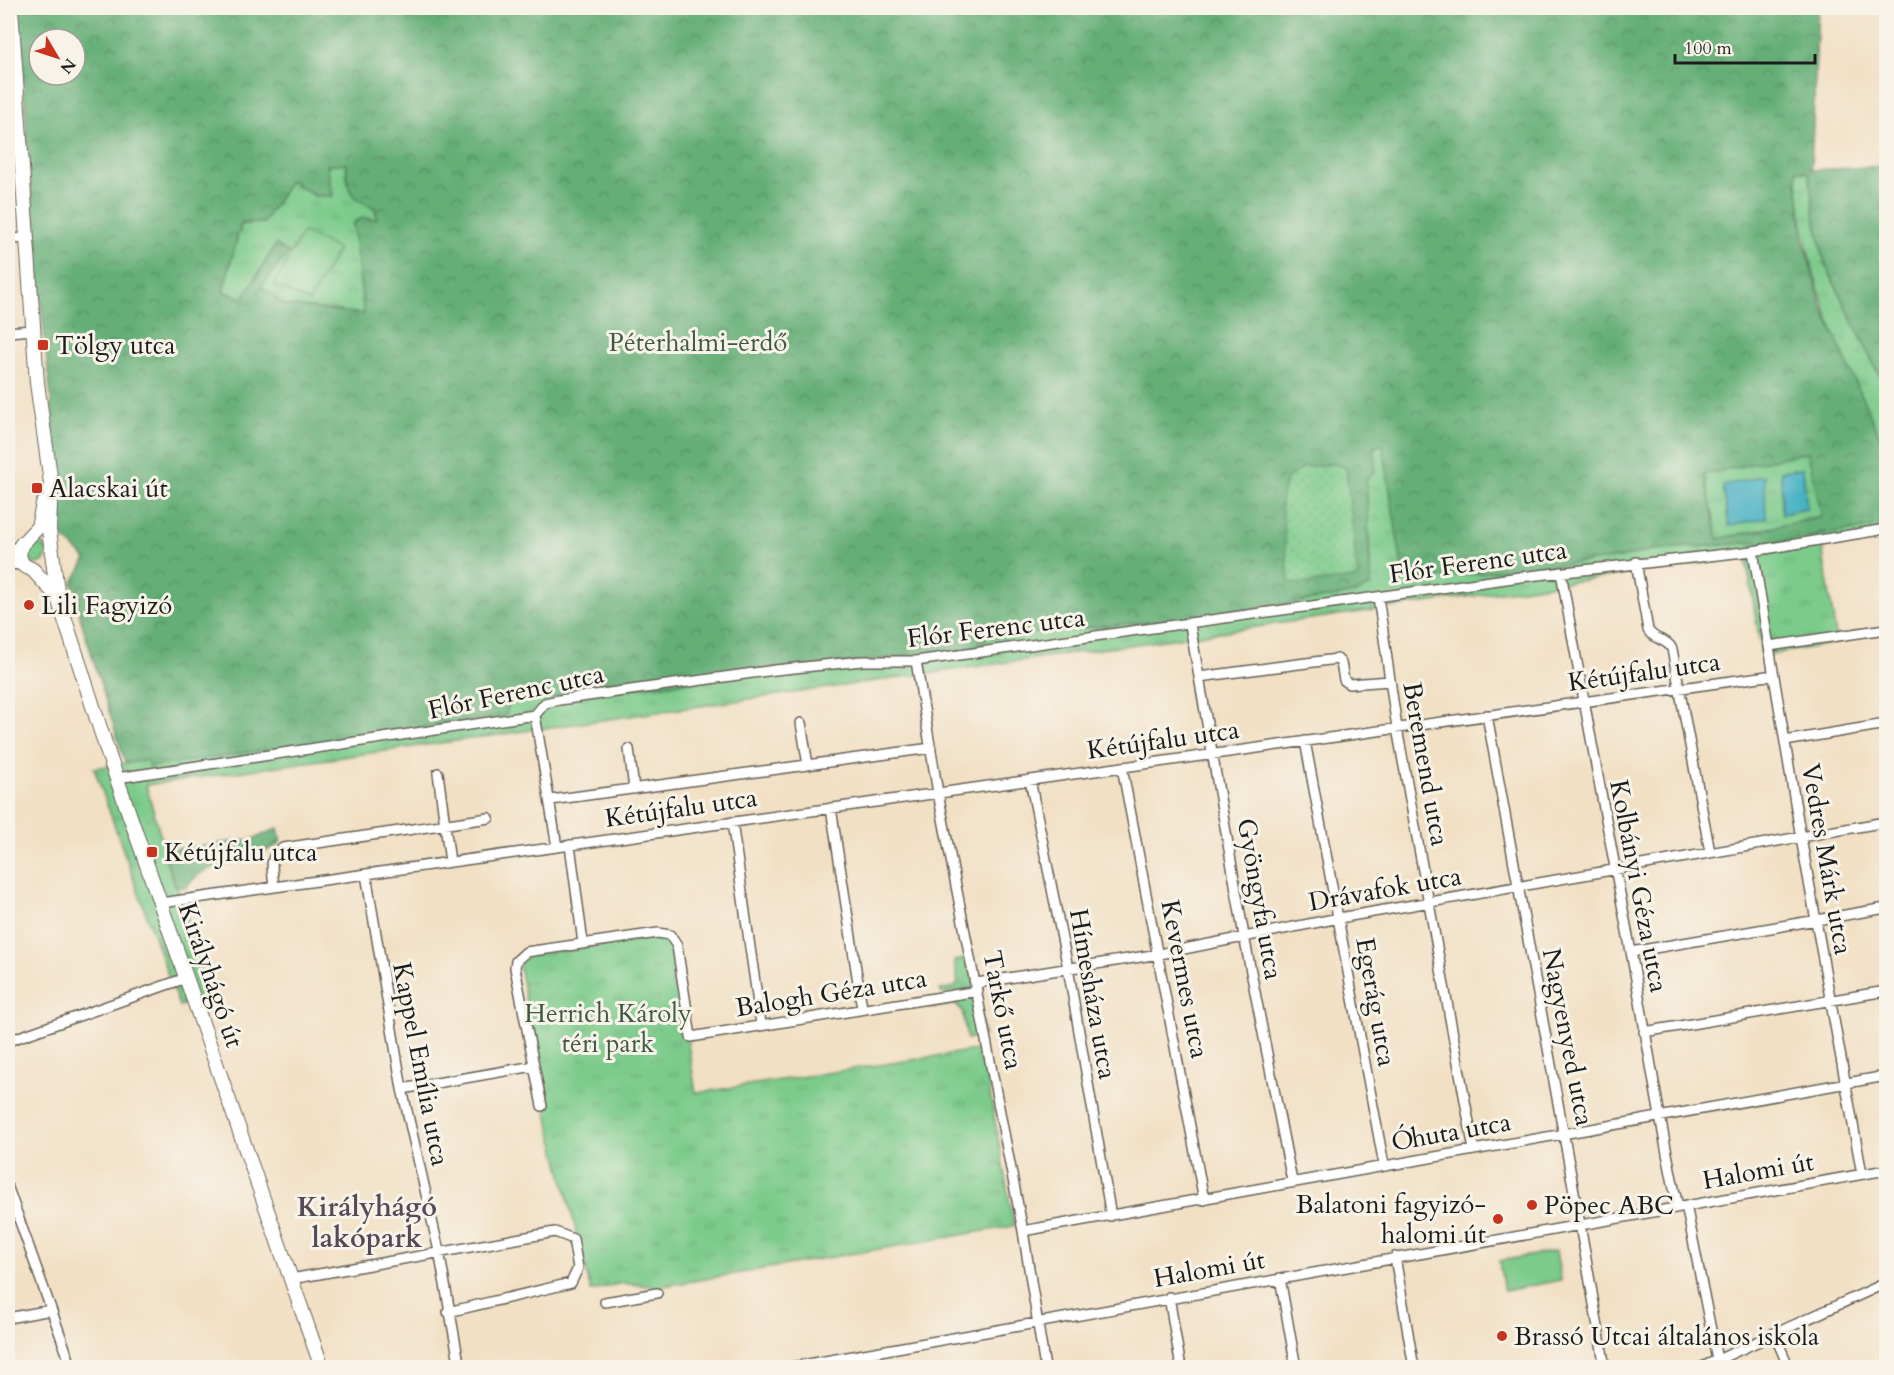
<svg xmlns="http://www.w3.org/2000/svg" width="1894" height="1375" viewBox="0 0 1894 1375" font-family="Cardo,serif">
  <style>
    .grass { fill: url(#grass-tufts); stroke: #4c7454; stroke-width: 1.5 }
    .forest { fill: url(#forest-crowns); stroke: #40664a; stroke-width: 1.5; fill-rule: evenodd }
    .garden { fill: url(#garden-dots); stroke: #4c7454; stroke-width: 1.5 }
    .pitch { fill: #7ccb8b; stroke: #4c7454; stroke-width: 1.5 }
    .water { fill: #47b1c5; stroke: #326670; stroke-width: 1.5 }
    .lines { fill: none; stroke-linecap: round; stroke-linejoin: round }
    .street-casing { stroke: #676157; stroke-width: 12 }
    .secondary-casing { stroke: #676157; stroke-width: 16 }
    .street { stroke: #fff; stroke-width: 9 }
    .secondary { stroke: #fff; stroke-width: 14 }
    .poi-dot { fill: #c8321e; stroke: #f7f3e8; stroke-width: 2 }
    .labels { text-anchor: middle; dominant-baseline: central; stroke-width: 6; stroke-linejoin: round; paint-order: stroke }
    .park-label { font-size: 26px; fill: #3e5943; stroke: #f7f3e8 }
    .poi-label { font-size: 26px; fill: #1c1c1c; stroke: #f7f3e8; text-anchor: start }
    .street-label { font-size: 26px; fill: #1c1c1c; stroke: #f7f3e8 }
    .neighbourhood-label { font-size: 27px; font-weight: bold; fill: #564a58; stroke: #f7f3e8 }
  </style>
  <defs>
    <pattern id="grass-tufts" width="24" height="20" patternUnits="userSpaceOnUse" patternTransform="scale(1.5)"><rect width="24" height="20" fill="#7ccb8b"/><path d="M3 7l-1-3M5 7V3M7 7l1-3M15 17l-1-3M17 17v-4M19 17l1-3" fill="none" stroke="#6bae77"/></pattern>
    <pattern id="forest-crowns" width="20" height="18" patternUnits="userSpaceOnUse" patternTransform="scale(1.5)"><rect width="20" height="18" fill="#65af77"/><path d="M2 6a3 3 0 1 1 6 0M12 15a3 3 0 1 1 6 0" fill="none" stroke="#528e61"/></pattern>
    <pattern id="garden-dots" width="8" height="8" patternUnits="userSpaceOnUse" patternTransform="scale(1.5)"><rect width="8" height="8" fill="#7ccb8b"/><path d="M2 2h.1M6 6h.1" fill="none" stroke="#6bae77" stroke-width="1.8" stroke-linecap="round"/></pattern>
  </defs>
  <rect width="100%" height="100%" fill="#f7f3e8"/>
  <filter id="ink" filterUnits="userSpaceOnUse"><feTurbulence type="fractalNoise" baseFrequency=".0167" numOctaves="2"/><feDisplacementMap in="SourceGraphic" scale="12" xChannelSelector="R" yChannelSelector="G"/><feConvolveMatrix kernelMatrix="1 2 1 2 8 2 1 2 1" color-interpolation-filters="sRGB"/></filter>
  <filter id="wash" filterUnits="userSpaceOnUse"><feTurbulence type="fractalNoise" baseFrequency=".008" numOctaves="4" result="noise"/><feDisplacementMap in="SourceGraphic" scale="24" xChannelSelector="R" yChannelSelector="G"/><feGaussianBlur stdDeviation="1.35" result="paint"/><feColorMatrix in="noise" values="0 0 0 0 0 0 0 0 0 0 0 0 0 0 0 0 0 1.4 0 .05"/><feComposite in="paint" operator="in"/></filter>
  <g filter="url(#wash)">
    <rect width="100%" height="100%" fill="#f2e0c5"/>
    <path class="grass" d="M 346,163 C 349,191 346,197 375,208 L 377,219 L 353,223 L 364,314 L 284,305 L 261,286 L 288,253 L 276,244 L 243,299 L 223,291 L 241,224 L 263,223 L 290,181 L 315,196 L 327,165 Z
      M 1796,170 L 1809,173 L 1815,219 L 1825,264 L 1886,389 L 1886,451 C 1842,356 1803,276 1796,170 Z
      M 1384,445 L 1405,581 L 1620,558 L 1651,550 L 1757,542 L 1765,544 L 1886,525 L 1886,537 L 1822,546 L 1837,643 L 1762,656 L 1746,557 L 146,785 L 165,852 L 214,994 L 179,1006 L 94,768 L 147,760 L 150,766 L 506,715 L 509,704 L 519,698 L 534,700 L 979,647 L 988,637 L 1198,617 L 1371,586 L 1366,480 L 1375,471 L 1374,446 Z
      M 1808,451 L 1822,517 L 1718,539 L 1704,474 Z
      M25 553a11 11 0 1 1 22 0a11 11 0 1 1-22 0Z
      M 659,937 L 667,939 L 672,946 L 696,1093 L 982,1049 L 1014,1226 L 658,1287 L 621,1283 L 591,1291 L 549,1123 L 519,965 L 529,955 Z
      M 970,958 L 975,988 L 942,994 L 940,990 L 955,987 L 958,983 L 954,961 Z
      M 976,994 L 984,1035 L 967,1039 L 962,1010 L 955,1004 L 931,1008 L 931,1002 Z"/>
    <path class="forest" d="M 18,8 L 1818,8 L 1811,170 L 1886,166 L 1886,389 L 1825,264 L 1815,219 L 1809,173 L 1796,170 L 1803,238 L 1821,304 L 1886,451 L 1886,525 L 1765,544 L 1757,542 L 1651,550 L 1620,558 L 1404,581 L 1383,445 L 1374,446 L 1375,471 L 1366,480 L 1371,586 L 1353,594 L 1198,617 L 988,637 L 980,647 L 534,700 L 519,698 L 509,704 L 506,715 L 149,767 L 147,760 L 125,763 L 76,604 L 81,596 L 72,584 L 86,559 L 58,533 L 51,399 L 34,237 ZM 39,39 L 75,39 L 75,75 L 39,75 ZM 346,163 C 349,191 346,197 375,208 L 377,219 L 362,218 L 353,223 L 364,314 L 284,305 L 261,286 L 289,253 L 276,244 L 243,299 L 223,291 L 241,224 L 263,223 L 290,181 L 315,196 L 333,196 L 327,165 ZM 1808,452 L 1822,517 L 1718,539 L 1704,474 Z
      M 278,828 L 281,841 L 276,846 C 265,851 253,857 242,861 C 212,870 207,863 185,888 L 175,886 L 166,859 L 173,849 L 254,839 Z"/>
    <path class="garden" d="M 1335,464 L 1346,468 L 1358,578 L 1298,584 L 1289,582 L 1281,502 L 1286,479 L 1304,467 Z"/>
    <path class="pitch" d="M 303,232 L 338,249 L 309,302 L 274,285 Z
      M 1556,1251 L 1561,1280 L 1504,1291 L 1499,1261 Z"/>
    <path class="water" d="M 1803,468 L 1807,509 L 1782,514 L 1781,471 Z
      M 1764,475 L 1766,518 L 1729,526 L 1723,486 Z"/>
  </g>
  <g filter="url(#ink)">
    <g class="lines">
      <g class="street-casing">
        <path id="street" d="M 8,239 L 29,238
          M 8,332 L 33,330
          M 8,551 L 21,545
          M 1753,551 L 1801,838 L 1862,1174
          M 1636,562 L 1648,630 C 1654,641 1667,638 1672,649 L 1710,852
          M 8,564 L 23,565
          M 1561,572 C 1583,699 1607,825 1631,952 C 1647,1037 1659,1122 1678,1207
          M 1378,597 L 1397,728 L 1474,1150
          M 1190,625 L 1244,936 L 1292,1181
          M 1769,646 L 1886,629
          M 916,661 L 938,793 L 1023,1231 L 1045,1368
          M 1199,677 L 1337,659 L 1341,663 L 1344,680 L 1349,684 L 1390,681
          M 535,715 L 557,847
          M 1487,715 C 1526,933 1568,1150 1605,1368
          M 801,723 L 808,765
          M 1305,741 L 1384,1165
          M 1785,741 L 1886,724
          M 629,749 L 634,789
          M 1122,767 L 1204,1200
          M 438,773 L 450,862
          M 117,778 L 535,715 L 545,703 L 559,700 L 775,670 L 862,661 L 916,661 L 1520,577 L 1753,551 L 1886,529
          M 1030,780 L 1068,968 L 1111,1216
          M 551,800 L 931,748
          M 831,808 L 862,1008
          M 732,822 L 761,1024
          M 570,845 L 583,943
          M 366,874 L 402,1089 L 439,1251 L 460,1368
          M 274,887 C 273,871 267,857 283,848 L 489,818
          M 161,903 L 1774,675
          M 1631,952 L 1886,908
          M 977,983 L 1159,954 L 1339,918 L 1886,822
          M 1644,1032 L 1886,991
          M 8,1041 L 186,978
          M 402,1089 L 534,1066
          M 542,1106 L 515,968 L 516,961 L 526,952 L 658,933 L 670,935 L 677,946 L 691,1037 L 978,991
          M 8,1188 L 72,1368
          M 1686,1205 L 1717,1360
          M 1023,1231 L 1886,1076
          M 1395,1257 L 1414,1368
          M 1280,1278 L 1296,1368
          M 291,1279 L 555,1232 L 573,1239 L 578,1268 L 571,1283 L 448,1312
          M 1169,1297 L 1181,1368
          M 605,1302 L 657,1293
          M 8,1318 L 51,1310
          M 1774,1333 L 1789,1368
          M 786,1368 L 1886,1170
          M 1700,1368 L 1886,1283"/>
      </g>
      <g class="secondary-casing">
        <path id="secondary" d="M 11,8 L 37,383 L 51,483 L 49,530 L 58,598 L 109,756 L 322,1368
          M 43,504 L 38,527 L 21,545 L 19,556 L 23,565 L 33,570 L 57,596"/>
      </g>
      <use href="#street" class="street"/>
      <use href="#secondary" class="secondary"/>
    </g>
  </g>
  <g class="poi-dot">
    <rect x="37" y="339" width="12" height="12" rx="3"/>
    <rect x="31" y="482" width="12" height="12" rx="3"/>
    <circle cx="29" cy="605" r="6"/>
    <rect x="146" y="846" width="12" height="12" rx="3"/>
    <circle cx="1532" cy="1205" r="6"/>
    <circle cx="1498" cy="1219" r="6"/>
    <circle cx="1502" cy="1336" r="6"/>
  </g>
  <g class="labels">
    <g class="park-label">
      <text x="698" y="342">Péterhalmi-erdő</text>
      <text x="608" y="1013">Herrich Károly<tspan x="608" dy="30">téri park</tspan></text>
    </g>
    <g class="poi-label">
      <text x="55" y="345">Tölgy utca</text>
      <text x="49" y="488">Alacskai út</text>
      <text x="41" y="605">Lili Fagyizó</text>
      <text x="164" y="852">Kétújfalu utca</text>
      <text x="1486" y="1204" text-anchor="end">Balatoni fagyizó-<tspan x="1486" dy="30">halomi út</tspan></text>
      <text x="1544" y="1205">Pöpec ABC</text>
      <text x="1514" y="1336">Brassó Utcai általános iskola</text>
    </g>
    <g class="street-label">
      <text transform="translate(1478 562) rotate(-8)">Flór Ferenc utca</text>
      <text transform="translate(996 628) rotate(-7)">Flór Ferenc utca</text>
      <text transform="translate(1644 672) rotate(-8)">Kétújfalu utca</text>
      <text transform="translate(516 692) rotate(-12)">Flór Ferenc utca</text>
      <text transform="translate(1163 740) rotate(-8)">Kétújfalu utca</text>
      <text transform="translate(1426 764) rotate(80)">Beremend utca</text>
      <text transform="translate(681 808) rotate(-8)">Kétújfalu utca</text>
      <text transform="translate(1827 859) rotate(80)">Vedres Márk utca</text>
      <text transform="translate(1639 886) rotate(79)">Kolbányi Géza utca</text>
      <text transform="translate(1385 889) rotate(-10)">Drávafok utca</text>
      <text transform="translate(1260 899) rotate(80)">Gyöngyfa utca</text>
      <text transform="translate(211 975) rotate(71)">Királyhágó út</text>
      <text transform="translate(1185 979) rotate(79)">Kevermes utca</text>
      <text transform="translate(831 993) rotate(-9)">Balogh Géza utca</text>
      <text transform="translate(1093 994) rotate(80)">Hímesháza utca</text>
      <text transform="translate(1376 1002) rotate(80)">Egerág utca</text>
      <text transform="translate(1003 1010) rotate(79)">Tarkő utca</text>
      <text transform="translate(1568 1037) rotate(79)">Nagyenyed utca</text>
      <text transform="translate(421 1064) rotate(79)">Kappel Emília utca</text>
      <text transform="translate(1451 1132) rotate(-10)">Óhuta utca</text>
      <text transform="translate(1758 1171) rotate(-10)">Halomi út</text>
      <text transform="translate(1209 1269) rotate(-10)">Halomi út</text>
    </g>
    <g class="neighbourhood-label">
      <text x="367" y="1207">Királyhágó<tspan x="367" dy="31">lakópark</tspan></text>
    </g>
  </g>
  <rect width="1894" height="1375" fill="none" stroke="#f7f3e8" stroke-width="30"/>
  <g transform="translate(57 57) rotate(129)"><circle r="28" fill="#f7f3e8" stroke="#9f9d96" stroke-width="1.5"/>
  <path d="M0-4.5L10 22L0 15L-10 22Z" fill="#c8321e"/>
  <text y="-9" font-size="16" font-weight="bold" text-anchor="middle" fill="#1c1c1c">N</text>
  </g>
  <path d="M1675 54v9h140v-9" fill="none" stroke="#1c1c1c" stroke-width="3"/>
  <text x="1684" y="54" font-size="18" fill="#1c1c1c" stroke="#f7f3e8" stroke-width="4.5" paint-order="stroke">100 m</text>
</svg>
